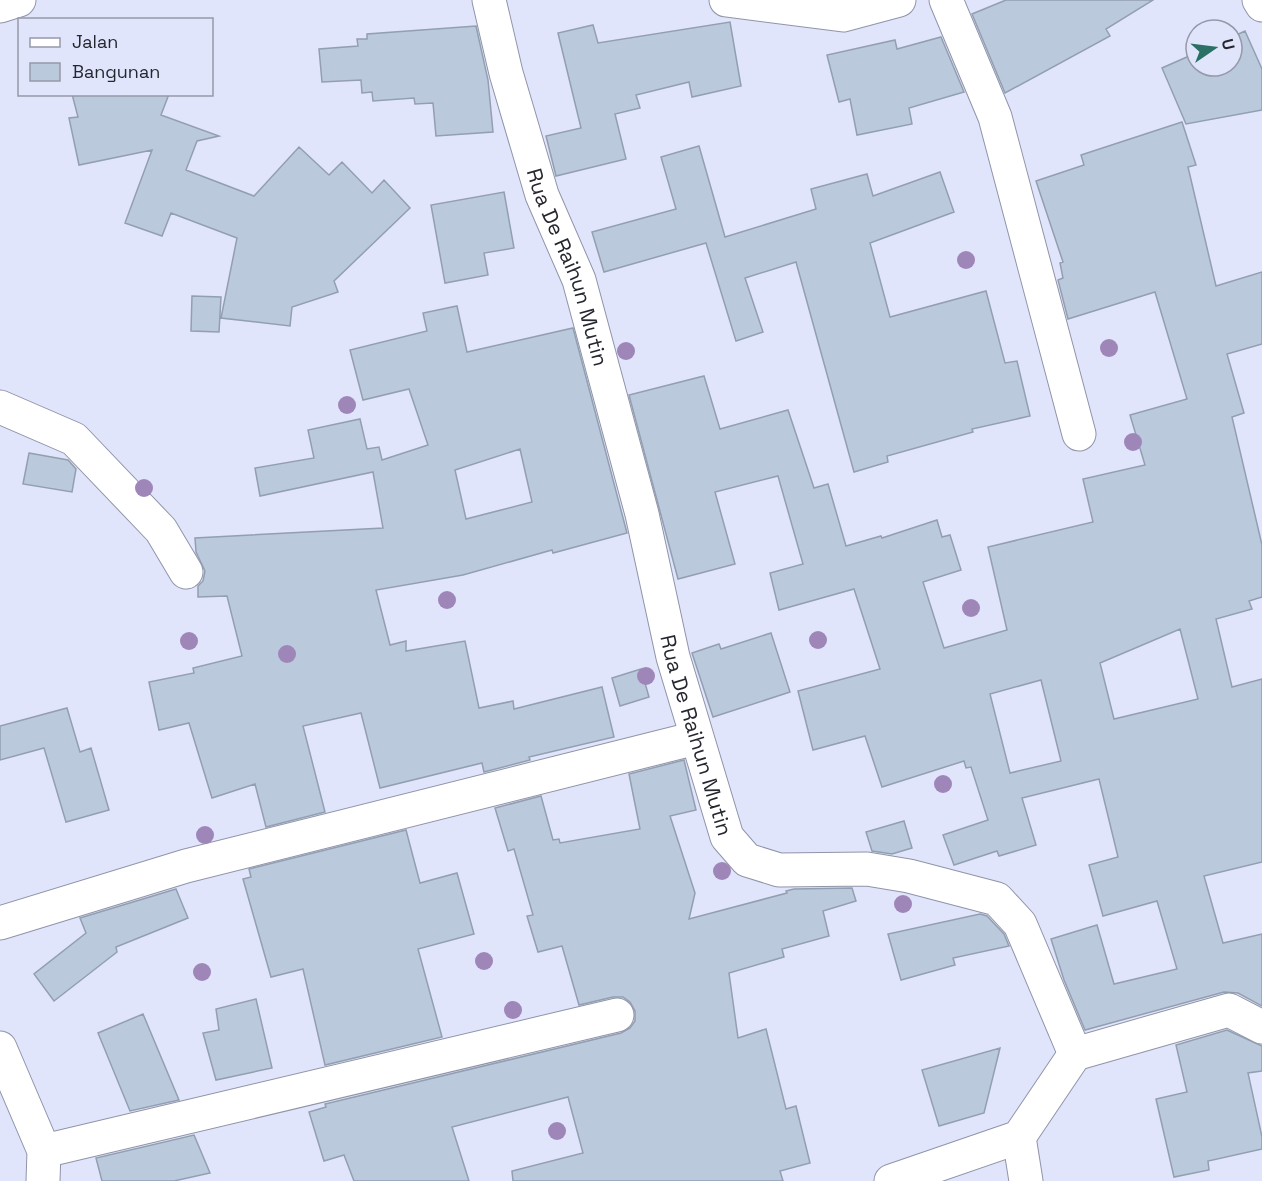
<svg xmlns="http://www.w3.org/2000/svg" width="1262" height="1181" viewBox="0 0 1262 1181" font-family="'Space Grotesk',sans-serif">
  <style>
    .building { fill: #bbc9dc; stroke: #929fb1; stroke-width: 1.5; fill-rule: evenodd }
    .lines { fill: none; stroke-linecap: round; stroke-linejoin: round }
    .minor-casing { stroke: #9094a9; stroke-width: 35 }
    .major-casing { stroke: #9094a9; stroke-width: 35 }
    .minor { stroke: #fff; stroke-width: 33 }
    .major { stroke: #fff; stroke-width: 33 }
    .tree { fill: #9f86b8 }
    .labels { text-anchor: middle; dominant-baseline: central; stroke-width: 4.5; stroke-linejoin: round; paint-order: stroke }
    .street-label { font-size: 21px; fill: #25272f; stroke: #e0e5fb }
  </style>
  <rect width="100%" height="100%" fill="#e0e5fb"/>
  <path class="building" d="M 1006,0 L 1153,0 L 1106,29 L 1110,36 L 1005,93 L 972,14 Z
    M 730,22 L 741,86 L 692,97 L 689,82 L 636,95 L 640,108 L 615,114 L 626,159 L 556,176 L 546,136 L 581,128 L 558,33 L 593,25 L 598,43 Z
    M 476,26 L 488,80 L 493,132 L 436,136 L 433,103 L 415,104 L 414,98 L 373,101 L 372,92 L 362,93 L 361,80 L 322,82 L 319,49 L 358,46 L 357,39 L 367,39 L 367,34 Z
    M 1245,31 L 1262,69 L 1262,110 L 1186,124 L 1162,68 L 1196,53 L 1196,66 L 1232,66 L 1232,37 Z
    M 941,37 L 964,92 L 909,108 L 912,124 L 857,135 L 850,99 L 839,102 L 827,55 L 895,40 L 897,49 Z
    M 72,94 L 169,94 L 161,115 L 219,136 L 197,141 L 186,170 L 254,196 L 299,147 L 329,175 L 342,162 L 372,193 L 384,180 L 410,208 L 334,281 L 338,292 L 292,307 L 290,326 L 221,318 L 237,238 L 171,213 L 162,236 L 125,223 L 152,150 L 79,165 L 69,118 L 78,117 Z
    M 1182,122 L 1196,165 L 1188,167 L 1216,286 L 1262,272 L 1262,344 L 1227,354 L 1244,413 L 1232,417 L 1262,545 L 1262,597 L 1249,601 L 1252,609 L 1216,619 L 1232,687 L 1262,679 L 1262,862 L 1204,876 L 1223,943 L 1262,934 L 1262,1006 L 1238,993 L 1224,992 L 1085,1030 L 1064,980 L 1051,939 L 1097,925 L 1114,984 L 1177,969 L 1157,901 L 1103,916 L 1089,865 L 1118,857 L 1099,779 L 1022,798 L 1036,845 L 999,856 L 997,851 L 954,865 L 943,835 L 988,820 L 971,767 L 966,768 L 964,761 L 882,787 L 865,736 L 813,750 L 798,691 L 880,669 L 854,589 L 779,610 L 770,573 L 803,564 L 778,476 L 715,492 L 735,564 L 678,579 L 629,395 L 704,376 L 720,429 L 788,410 L 814,488 L 828,484 L 846,546 L 881,536 L 882,538 L 937,520 L 942,537 L 950,535 L 961,570 L 923,582 L 944,648 L 1007,630 L 988,547 L 1093,522 L 1083,479 L 1145,465 L 1130,415 L 1187,399 L 1155,292 L 1068,319 L 1058,280 L 1063,278 L 1060,263 L 1063,262 L 1036,181 L 1084,165 L 1081,155 ZM 1180,629 L 1198,699 L 1114,719 L 1100,663 ZM 1041,680 L 1061,761 L 1010,773 L 990,694 Z
    M 699,146 L 725,237 L 816,209 L 811,189 L 867,174 L 873,196 L 940,172 L 954,212 L 870,243 L 890,317 L 986,291 L 1005,363 L 1017,361 L 1030,416 L 972,429 L 973,432 L 887,456 L 888,462 L 854,472 L 796,262 L 745,278 L 763,332 L 736,341 L 706,243 L 604,272 L 592,232 L 676,209 L 661,157 Z
    M 504,192 L 514,248 L 484,253 L 488,275 L 445,283 L 431,205 Z
    M 192,296 L 221,297 L 219,332 L 191,331 Z
    M 457,306 L 467,352 L 573,328 L 627,533 L 553,553 L 552,550 L 463,575 L 376,590 L 390,645 L 406,641 L 406,651 L 465,641 L 479,708 L 513,701 L 514,709 L 602,687 L 614,737 L 529,757 L 530,760 L 484,772 L 482,763 L 380,788 L 361,713 L 303,726 L 325,812 L 266,827 L 255,784 L 212,798 L 189,723 L 159,730 L 149,682 L 194,673 L 193,668 L 242,656 L 227,596 L 198,597 L 198,586 L 203,581 L 205,571 L 196,552 L 195,538 L 383,528 L 373,472 L 260,496 L 255,468 L 314,458 L 308,430 L 360,419 L 367,449 L 379,447 L 382,460 L 428,445 L 409,389 L 363,400 L 350,350 L 427,331 L 423,313 ZM 520,449 L 532,502 L 466,519 L 455,470 Z
    M 29,453 L 68,460 L 76,469 L 72,492 L 23,484 Z
    M 771,633 L 790,692 L 713,717 L 692,653 L 719,644 L 721,649 Z
    M 641,669 L 649,697 L 620,706 L 612,678 Z
    M 67,708 L 80,752 L 91,748 L 109,810 L 66,822 L 44,748 L 0,760 L 0,726 Z
    M 684,760 L 696,810 L 670,816 L 695,893 L 689,919 L 787,893 L 786,891 L 794,889 L 852,888 L 856,901 L 823,911 L 829,936 L 782,949 L 784,957 L 729,973 L 738,1038 L 766,1029 L 786,1109 L 796,1106 L 810,1163 L 780,1171 L 783,1181 L 513,1181 L 512,1171 L 583,1153 L 568,1097 L 452,1127 L 469,1181 L 354,1181 L 344,1155 L 324,1161 L 309,1112 L 326,1107 L 325,1104 L 621,1033 L 630,1028 L 635,1021 L 635,1011 L 630,1002 L 623,997 L 613,997 L 579,1005 L 562,946 L 538,952 L 527,916 L 533,915 L 514,849 L 508,851 L 495,808 L 541,796 L 553,840 L 559,839 L 560,843 L 640,829 L 629,774 Z
    M 904,821 L 912,848 L 892,854 L 872,851 L 866,832 Z
    M 406,830 L 420,883 L 457,873 L 474,934 L 418,949 L 442,1037 L 325,1065 L 303,969 L 271,977 L 243,879 L 251,877 L 249,869 Z
    M 176,889 L 188,918 L 116,947 L 117,952 L 54,1001 L 34,974 L 86,933 L 80,918 Z
    M 980,914 L 987,916 L 1004,934 L 1009,946 L 953,958 L 955,965 L 901,980 L 888,934 Z
    M 256,999 L 272,1068 L 216,1080 L 203,1033 L 219,1030 L 216,1009 Z
    M 143,1014 L 179,1100 L 130,1111 L 98,1033 Z
    M 1227,1030 L 1262,1046 L 1262,1071 L 1248,1073 L 1262,1137 L 1262,1149 L 1208,1161 L 1209,1170 L 1174,1177 L 1156,1099 L 1187,1092 L 1176,1045 Z
    M 1000,1048 L 984,1113 L 939,1126 L 922,1070 Z
    M 194,1135 L 210,1173 L 174,1181 L 102,1181 L 96,1158 Z"/>
  <g class="lines">
    <g class="minor-casing">
      <g id="minor">
        <path id="s1" d="M 489,0 L 506,73 L 542,195 L 579,280 L 642,514 L 673,657 L 727,837 L 747,860 L 779,870 L 867,869 L 909,876 L 997,899 L 1020,924 L 1075,1054 L 1229,1010 L 1262,1027"/>
        <path d="M 726,0 L 843,15 L 899,0"/>
        <path d="M 946,0 L 995,117 L 1079,434"/>
        <path d="M 0,6 L 19,0"/>
        <path d="M 0,407 L 74,439 L 161,530 L 186,572"/>
        <path d="M 0,923 L 186,866 L 696,738"/>
        <path d="M 0,1048 L 44,1151 L 43,1181"/>
        <path d="M 1019,1137 L 1026,1181"/>
        <path d="M 44,1151 L 617,1015"/>
        <path d="M 891,1181 L 1019,1137 L 1075,1054"/>
      </g>
    </g>
    <g class="major-casing">
      <path id="major" d="M 1259,0 L 1262,5"/>
    </g>
    <use href="#minor" class="minor"/>
    <use href="#major" class="major"/>
  </g>
  <g class="tree">
    <circle cx="966" cy="260" r="9"/>
    <circle cx="1109" cy="348" r="9"/>
    <circle cx="626" cy="351" r="9"/>
    <circle cx="347" cy="405" r="9"/>
    <circle cx="1133" cy="442" r="9"/>
    <circle cx="144" cy="488" r="9"/>
    <circle cx="447" cy="600" r="9"/>
    <circle cx="971" cy="608" r="9"/>
    <circle cx="818" cy="640" r="9"/>
    <circle cx="189" cy="641" r="9"/>
    <circle cx="287" cy="654" r="9"/>
    <circle cx="646" cy="676" r="9"/>
    <circle cx="943" cy="784" r="9"/>
    <circle cx="205" cy="835" r="9"/>
    <circle cx="722" cy="871" r="9"/>
    <circle cx="903" cy="904" r="9"/>
    <circle cx="484" cy="961" r="9"/>
    <circle cx="202" cy="972" r="9"/>
    <circle cx="513" cy="1010" r="9"/>
    <circle cx="557" cy="1131" r="9"/>
  </g>
  <g class="labels">
    <g class="street-label">
      <text stroke="none"><textPath href="#s1" startOffset="279">Rua De Raihun Mutin</textPath></text>
      <text stroke="none"><textPath href="#s1" startOffset="765">Rua De Raihun Mutin</textPath></text>
    </g>
  </g>
  <rect x="18" y="18" width="195" height="78" fill="#e0e5fb" stroke="#9599a9" stroke-width="1.5"/>
  <rect x="30" y="38" width="30" height="9" fill="#ffffff" stroke="#9599a9" stroke-width="1.5"/>
  <text x="72" y="48" font-size="18" fill="#25272f">Jalan</text>
  <rect x="30" y="63" width="30" height="18" fill="#bbc9dc" stroke="#9599a9" stroke-width="1.5"/>
  <text x="72" y="78" font-size="18" fill="#25272f">Bangunan</text>
  <g transform="translate(1214 48) rotate(76)"><circle r="28" fill="#e0e5fb" stroke="#9599a9" stroke-width="1.5"/>
  <path d="M0-4.5L10 22L0 15L-10 22Z" fill="#2b7064"/>
  <text y="-9" font-size="16" font-weight="bold" text-anchor="middle" fill="#25272f">U</text>
  </g>
</svg>
